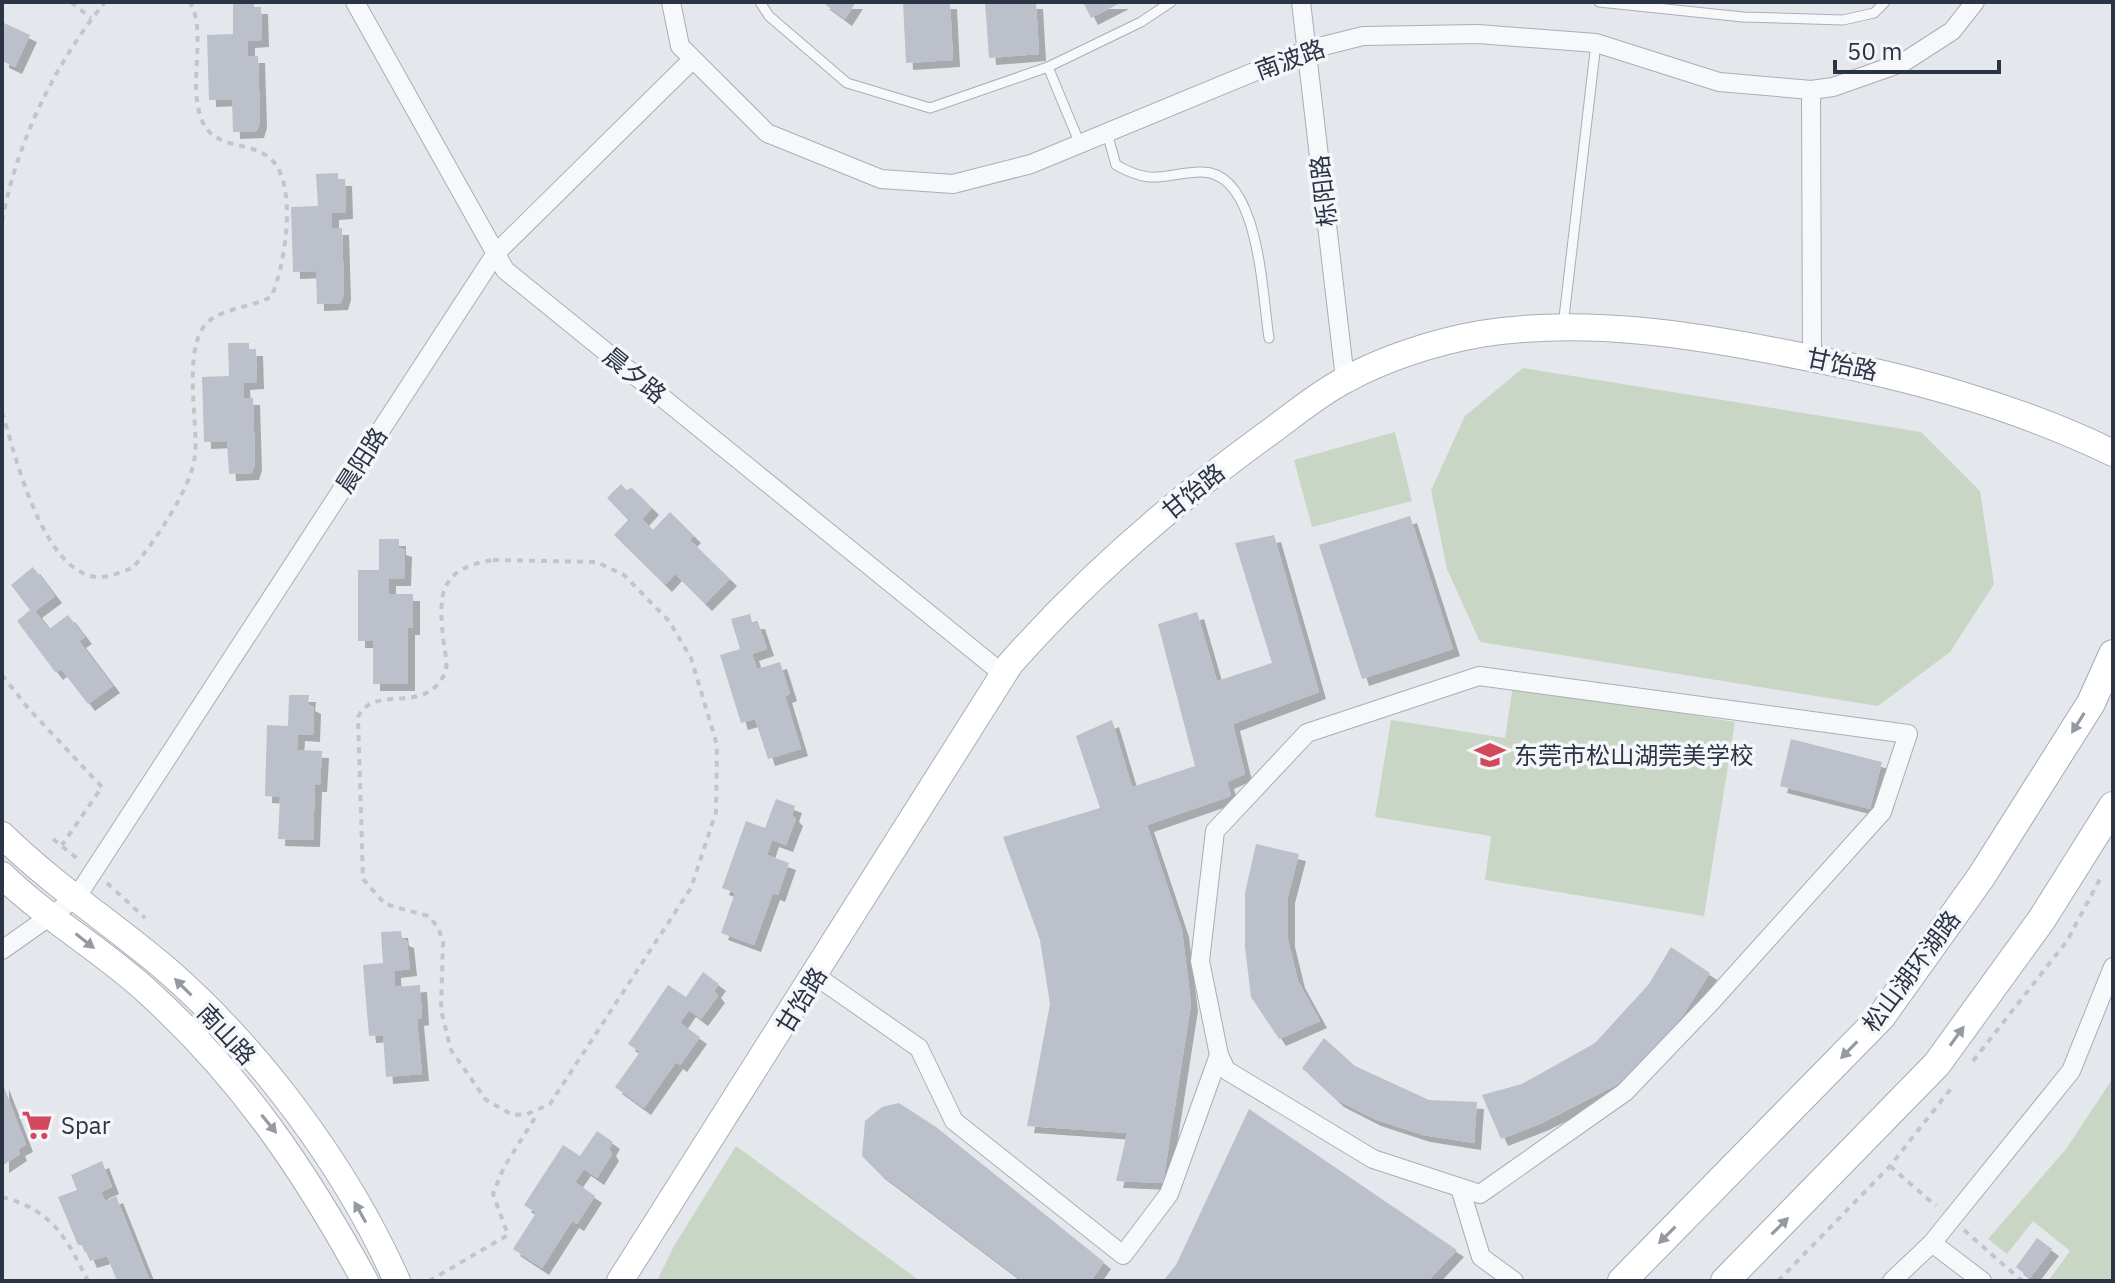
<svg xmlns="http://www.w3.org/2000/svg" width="2115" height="1283" viewBox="0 0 2115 1283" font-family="'IBM Plex Sans','Noto Sans SC',sans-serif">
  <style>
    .green { fill: #c9d6c5 }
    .building { fill: #bbc0ca; filter: url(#shadow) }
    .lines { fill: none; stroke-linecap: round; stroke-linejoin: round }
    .lane-casing { stroke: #a9aeb7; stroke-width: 11 }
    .street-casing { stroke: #a9aeb7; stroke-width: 20 }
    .secondary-casing { stroke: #a9aeb7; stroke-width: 28 }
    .primary-casing { stroke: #a3abb8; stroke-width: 30 }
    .path { stroke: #c2c5cb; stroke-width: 4; stroke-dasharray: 6 6; stroke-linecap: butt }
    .lane { stroke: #f7f8fa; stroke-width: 9 }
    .street { stroke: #f7f8fa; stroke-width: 18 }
    .secondary { stroke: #fff; stroke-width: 26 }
    .primary { stroke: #fff; stroke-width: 28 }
    .oneway { fill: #959aa2 }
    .labels { text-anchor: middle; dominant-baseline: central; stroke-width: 7; stroke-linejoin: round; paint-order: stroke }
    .street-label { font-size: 24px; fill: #2b3445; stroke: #f4f6f9 }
    .poi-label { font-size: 24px; fill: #2b3445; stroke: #f4f6f9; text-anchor: start }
  </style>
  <defs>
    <filter id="shadow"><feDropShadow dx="7" dy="7" stdDeviation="0" flood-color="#0004"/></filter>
  </defs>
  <rect width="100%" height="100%" fill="#e4e7ec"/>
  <path class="green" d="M 1523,368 L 1921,432 L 1980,491 L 1994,584 L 1950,652 L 1878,706 L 1480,642 L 1447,569 L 1431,490 L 1465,416 Z
    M 1395,432 L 1412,501 L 1312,527 L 1294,460 Z
    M 1513,686 L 1735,722 L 1704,916 L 1485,880 L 1491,836 L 1375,817 L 1391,720 L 1505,738 Z
    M 2113,1078 L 2113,1281 L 2052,1281 L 2049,1280 L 2070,1251 L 2033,1221 L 2007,1254 L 1988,1239 L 2066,1149 Z
    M 736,1146 L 920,1281 L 657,1281 L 674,1246 Z"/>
  <path class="building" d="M 233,2 L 254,2 L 254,7 L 261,7 L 262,40 L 248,41 L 248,56 L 258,56 L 260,121 L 257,131 L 233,132 L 232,99 L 209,100 L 207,35 L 233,34 Z
    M 822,2 L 856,2 L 845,19 Z
    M 903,2 L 950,2 L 953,60 L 906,63 Z
    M 985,2 L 1036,2 L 1039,54 L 989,58 Z
    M 1083,2 L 1122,2 L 1091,18 Z
    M 4,23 L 30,35 L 15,67 L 2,61 Z
    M 338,173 L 338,179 L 345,179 L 346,212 L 332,213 L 332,228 L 342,228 L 344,293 L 341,303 L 317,304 L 316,271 L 293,272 L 291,207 L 318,206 L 316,174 Z
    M 228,343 L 249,343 L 249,349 L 256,349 L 257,382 L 243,383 L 244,398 L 253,398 L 255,463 L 252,473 L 229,474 L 227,441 L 204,442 L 202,377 L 229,376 Z
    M 621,484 L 626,490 L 632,488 L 652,508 L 642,519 L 653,530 L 670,512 L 694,536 L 690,540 L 730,579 L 705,604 L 675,574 L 665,585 L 614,535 L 628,520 L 607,498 Z
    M 1410,516 L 1453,649 L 1362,679 L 1319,545 Z
    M 1274,535 L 1319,692 L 1233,724 L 1245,774 L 1227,782 L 1231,796 L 1147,825 L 1182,930 L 1191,1004 L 1163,1183 L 1116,1181 L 1127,1133 L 1027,1126 L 1050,1004 L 1040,940 L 1003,837 L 1100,808 L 1076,736 L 1112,720 L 1132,787 L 1195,766 L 1158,624 L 1197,612 L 1217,681 L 1272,663 L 1235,543 Z
    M 379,539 L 399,539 L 399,548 L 405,550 L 404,579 L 389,579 L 389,594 L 413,594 L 413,628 L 408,628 L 408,684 L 373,684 L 373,641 L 358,641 L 358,570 L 379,570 Z
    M 33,567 L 55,596 L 35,611 L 49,629 L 68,615 L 85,637 L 79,641 L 113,686 L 88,704 L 61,669 L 56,673 L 17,621 L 30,610 L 11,585 Z
    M 750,614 L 752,622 L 758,622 L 767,649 L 752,654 L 757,669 L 780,662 L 790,694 L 785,696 L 801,749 L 768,759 L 755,719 L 741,723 L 720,655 L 740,649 L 731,619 Z
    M 289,695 L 309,695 L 308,704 L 314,707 L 313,735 L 298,734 L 297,750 L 322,751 L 320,785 L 315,785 L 313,840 L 278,839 L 280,797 L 265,796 L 267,725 L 288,726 Z
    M 1791,739 L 1882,762 L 1870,809 L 1780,786 Z
    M 776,799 L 795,806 L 792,815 L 796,819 L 786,845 L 772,840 L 767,855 L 789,863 L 778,895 L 773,893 L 754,945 L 721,933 L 735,893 L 722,888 L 746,821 L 765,828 Z
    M 1256,844 L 1299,854 L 1288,896 L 1288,940 L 1298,981 L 1320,1021 L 1279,1039 L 1251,997 L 1245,947 L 1245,893 Z
    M 401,931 L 402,939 L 407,941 L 410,969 L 394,971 L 395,987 L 420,985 L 422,1018 L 417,1019 L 422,1074 L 386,1077 L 383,1035 L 369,1036 L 363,965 L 383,963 L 381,932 Z
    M 1671,947 L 1710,973 L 1683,1015 L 1649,1057 L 1618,1084 L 1542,1123 L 1501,1139 L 1482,1095 L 1522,1084 L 1595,1043 L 1649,984 Z
    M 703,972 L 719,984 L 714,991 L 718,996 L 701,1019 L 689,1010 L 680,1023 L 700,1037 L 680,1065 L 676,1062 L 644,1108 L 615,1087 L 640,1052 L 628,1044 L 668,985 L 686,997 Z
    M 1324,1038 L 1355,1066 L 1429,1100 L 1477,1102 L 1474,1143 L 1423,1135 L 1374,1119 L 1337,1100 L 1302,1068 Z
    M 2,1082 L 26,1145 L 18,1149 L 20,1154 L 2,1166 Z
    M 899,1103 L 936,1127 L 1104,1262 L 1091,1281 L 1023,1281 L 878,1172 L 862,1156 L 865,1121 L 882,1107 Z
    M 1249,1109 L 1457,1250 L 1428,1281 L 1163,1281 L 1176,1265 Z
    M 597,1131 L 613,1142 L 609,1149 L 612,1154 L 597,1178 L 584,1169 L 575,1182 L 595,1196 L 577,1224 L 572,1221 L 542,1268 L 513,1249 L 536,1213 L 524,1205 L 563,1145 L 580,1156 Z
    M 102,1161 L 112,1187 L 101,1192 L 105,1201 L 116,1196 L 150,1281 L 117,1281 L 107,1256 L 90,1261 L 83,1245 L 78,1245 L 58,1197 L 77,1190 L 71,1175 Z
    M 2037,1238 L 2052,1249 L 2030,1278 L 2016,1267 Z"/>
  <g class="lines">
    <g class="lane-casing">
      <path id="lane" d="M 760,2 L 769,16 L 847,83 L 930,108 L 1048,67 L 1080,144
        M 1599,2 L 1743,17 L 1843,20 L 1874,13 L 1885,2
        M 1048,67 L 1141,22 L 1171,2
        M 1107,133 L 1116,165 C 1154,186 1161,174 1199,172 C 1260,168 1262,296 1269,338
        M 1563,326 L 1596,43"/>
    </g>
    <g class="street-casing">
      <path id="street" d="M 355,2 L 505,270 L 1003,674
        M 671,2 L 680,46 L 767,133 L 881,179 L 953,184 L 1031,164 L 1307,50 L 1363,36 L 1478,34 L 1596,43 L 1719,82 L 1811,90 L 1833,87 L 1904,62 L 1952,31 L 1975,2
        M 1301,2 L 1345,379
        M 1811,90 L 1812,358
        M 1479,676 L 1908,734 L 1882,812 L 1712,1001 L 1625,1092 L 1480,1194 L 1373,1159 L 1226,1070 L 1219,1055 L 1200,961 L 1215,831 L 1307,733 Z
        M 2,950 L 76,898 L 496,253 L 693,59
        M 816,976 L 919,1048 L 954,1121 L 1123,1255 L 1169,1194 L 1219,1055
        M 1460,1188 L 1481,1257 L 1514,1281
        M 1892,1281 L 1932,1243
        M 1982,1281 L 1932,1243 L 2071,1071 L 2113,967"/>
    </g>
    <g class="secondary-casing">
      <path id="secondary" d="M 2,835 C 53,885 113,924 167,970 C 260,1051 347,1168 397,1281
        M 2,875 C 47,919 104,951 150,994 C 243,1079 305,1171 365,1281
        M 620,1281 L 1010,664 C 1086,578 1171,504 1263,437 C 1290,418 1316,395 1345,380 C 1385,358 1435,342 1480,334 C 1585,317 1697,335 1800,356 C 1908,377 2014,405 2113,453"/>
    </g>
    <g class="primary-casing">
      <path id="primary" d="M 1622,1281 L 1881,1017 L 1981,877 L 2091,703 L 2113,654
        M 1725,1281 L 1937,1064 L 2042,919 L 2113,806"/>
    </g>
    <path class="path" d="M 71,2 L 91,18
      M 2,221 C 17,142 54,65 105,2
      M 2,412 C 15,454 42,572 97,577 C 109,578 122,571 133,568 C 155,540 191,490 195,455 C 199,422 179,338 213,318 C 229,308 253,306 271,297 C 285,267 298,186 272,160 C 250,139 213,152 201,118 C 188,83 207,32 190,2
      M 493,560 L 597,562 L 624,575 L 669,621 L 691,658 L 717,745 L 716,812 L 691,888 L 550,1104 L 527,1114 L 513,1115 L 486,1100 L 451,1050 L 441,1010 L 443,942 L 438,927 L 428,916 L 385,904 L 363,879 L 358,717 C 374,683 423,716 444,675 C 449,665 445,655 444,645 C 438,594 438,569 493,560 Z
      M 2,675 L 28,708 L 102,787 L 62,845
      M 53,839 L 79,860
      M 107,883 L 145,918
      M 1973,1061 L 2067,941 L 2102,875
      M 1890,1166 L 1936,1206
      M 2,1197 C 52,1210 66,1237 88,1281
      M 1964,1230 L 2022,1281
      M 429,1281 L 508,1235 L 493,1194 L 504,1167 L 538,1113
      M 1778,1281 L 1890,1166 L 1953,1086"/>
    <use href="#lane" class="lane"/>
    <use href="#street" class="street"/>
    <use href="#secondary" class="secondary"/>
    <use href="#primary" class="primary"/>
  </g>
  <defs><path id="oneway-solid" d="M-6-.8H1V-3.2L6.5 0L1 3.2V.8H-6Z" transform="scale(2)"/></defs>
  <g class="oneway">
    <use href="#oneway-solid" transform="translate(2078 723) rotate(122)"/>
    <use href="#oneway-solid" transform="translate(85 941) rotate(38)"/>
    <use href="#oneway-solid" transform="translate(183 987) rotate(-135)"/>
    <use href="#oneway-solid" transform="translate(1957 1036) rotate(-54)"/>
    <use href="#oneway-solid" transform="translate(1849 1050) rotate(134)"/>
    <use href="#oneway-solid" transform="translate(269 1124) rotate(51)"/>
    <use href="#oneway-solid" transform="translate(360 1212) rotate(-119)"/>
    <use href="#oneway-solid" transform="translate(1780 1226) rotate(-45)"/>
    <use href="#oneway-solid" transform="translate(1667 1235) rotate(135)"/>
  </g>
  <defs>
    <g id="school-bare" transform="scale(2.4)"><path d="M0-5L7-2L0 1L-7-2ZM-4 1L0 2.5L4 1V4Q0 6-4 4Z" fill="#d1495b" stroke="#f4f6f9" stroke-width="2.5" paint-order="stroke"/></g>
    <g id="supermarket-bare" transform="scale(2.4)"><path d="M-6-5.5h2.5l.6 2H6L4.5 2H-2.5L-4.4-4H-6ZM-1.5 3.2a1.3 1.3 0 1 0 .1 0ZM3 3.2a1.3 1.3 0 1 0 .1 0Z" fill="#d1495b" stroke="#f4f6f9" stroke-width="2.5" paint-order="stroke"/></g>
  </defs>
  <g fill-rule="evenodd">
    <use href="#school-bare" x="1490" y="755"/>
    <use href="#supermarket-bare" x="37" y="1125"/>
  </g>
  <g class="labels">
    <g class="street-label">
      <text transform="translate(1290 59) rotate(-20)">南波路</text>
      <text transform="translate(1323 191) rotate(-97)">栎阳路</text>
      <text transform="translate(1842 364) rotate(12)">甘饴路</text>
      <text transform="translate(635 375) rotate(39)">晨夕路</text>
      <text transform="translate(361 460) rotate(-57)">晨阳路</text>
      <text transform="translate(1193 491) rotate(-39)">甘饴路</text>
      <text transform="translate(1911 971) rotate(-53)">松山湖环湖路</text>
      <text transform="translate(801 1000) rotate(-58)">甘饴路</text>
      <text transform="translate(227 1034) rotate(47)">南山路</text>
    </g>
    <g class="poi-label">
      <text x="1514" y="755">东莞市松山湖莞美学校</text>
      <text x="61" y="1125">Spar</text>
    </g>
  </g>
  <rect width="2115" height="1283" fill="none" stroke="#2b3445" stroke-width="8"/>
  <path d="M1835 60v12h164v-12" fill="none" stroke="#2b3445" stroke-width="4"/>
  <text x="1847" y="60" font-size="24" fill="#2b3445" stroke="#f4f6f9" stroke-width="6" paint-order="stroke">50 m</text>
</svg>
